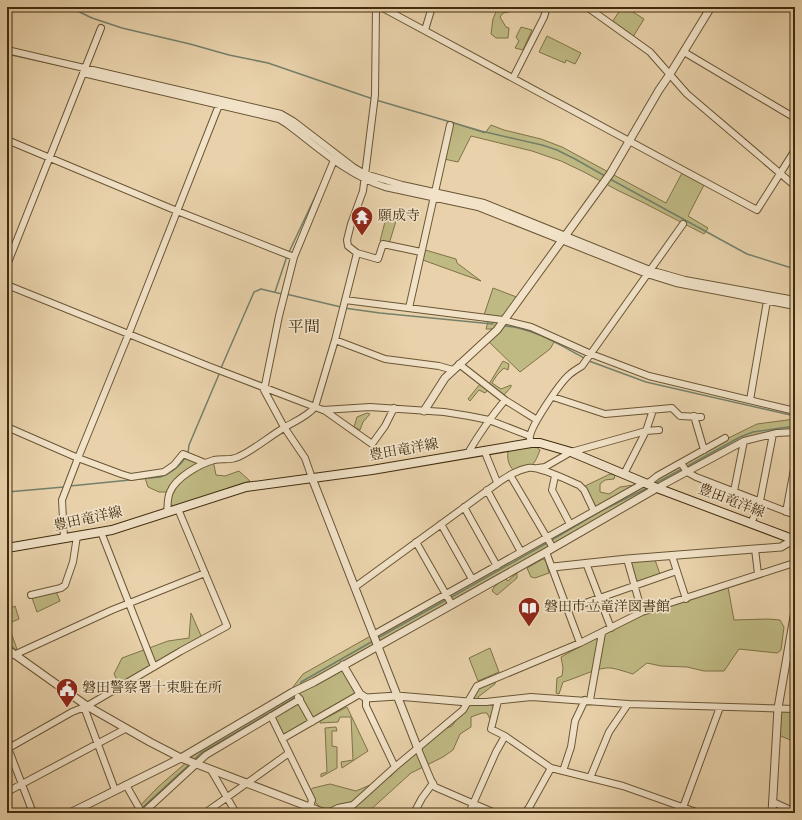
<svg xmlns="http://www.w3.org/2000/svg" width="802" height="820" viewBox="0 0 802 820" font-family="'Sorts Mill Goudy','Noto Serif JP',serif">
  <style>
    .green { fill: #bfb983; stroke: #807248 }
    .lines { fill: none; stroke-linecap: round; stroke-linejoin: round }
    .stream { stroke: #74806b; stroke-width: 1.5 }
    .minor-casing { stroke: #6a5635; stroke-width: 8 }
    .tertiary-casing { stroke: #6a5635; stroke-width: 9 }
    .secondary-casing { stroke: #402c0e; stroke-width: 10 }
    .minor { stroke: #f1e2c8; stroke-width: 6 }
    .tertiary { stroke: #f1e2c8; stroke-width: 7 }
    .secondary { stroke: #f1e2c8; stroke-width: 8 }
    .labels { text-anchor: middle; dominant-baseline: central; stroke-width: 3.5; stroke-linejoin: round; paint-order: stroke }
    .poi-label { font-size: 14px; fill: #402c0e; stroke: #f1e2c8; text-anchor: start }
    .street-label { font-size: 14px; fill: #402c0e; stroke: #f1e2c8 }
    .quarter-label { font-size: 16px; fill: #402c0e; stroke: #f1e2c8 }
  </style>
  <rect width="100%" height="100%" fill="#e9d2ab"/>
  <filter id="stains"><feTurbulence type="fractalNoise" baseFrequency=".005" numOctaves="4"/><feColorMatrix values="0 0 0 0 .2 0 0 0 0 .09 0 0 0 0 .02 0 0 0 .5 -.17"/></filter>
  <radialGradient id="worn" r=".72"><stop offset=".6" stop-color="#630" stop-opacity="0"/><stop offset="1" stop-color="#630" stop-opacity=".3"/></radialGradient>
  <path class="green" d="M 498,7 L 516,7 L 516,9 L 513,11 L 509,9 L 509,12 L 503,13 L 500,17 L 506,27 L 509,28 L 508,38 L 496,38 L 491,34 L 493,19 Z
    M 622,7 L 625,7 L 644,19 L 631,40 L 611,24 Z
    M 521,27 L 532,30 L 523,50 L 515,48 L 519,41 L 516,37 Z
    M 547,36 L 581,53 L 575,64 L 566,60 L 565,63 L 539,52 Z
    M 454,123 L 485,133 L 491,125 L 504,130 L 541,139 L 562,147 L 666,203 L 682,173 L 704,185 L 688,216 L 708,228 L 704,234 L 642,202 L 617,190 L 584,172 L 561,161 L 532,151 L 471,136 L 458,162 L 444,159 L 450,125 Z
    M 386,218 L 396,221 L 389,244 L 380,241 Z
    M 422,249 L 456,259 L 457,263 L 481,281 L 420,259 Z
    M 493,288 L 519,298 L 503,320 L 531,327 L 556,339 L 550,349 L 520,372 L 487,340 L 497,329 L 486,329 L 489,318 L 483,318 Z
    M 503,361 L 509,364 L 508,370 L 504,368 L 497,375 L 492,383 L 501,389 L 511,385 L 511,387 L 504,395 L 499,393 L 489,384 Z
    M 480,384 L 489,389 L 485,393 L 479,390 L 470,401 L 468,399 Z
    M 367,413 L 370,414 L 363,422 L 360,430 L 354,427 L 357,417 Z
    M 795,419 L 795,433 L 741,442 L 344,665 L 360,694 L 283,736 L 274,717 L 206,755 L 144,813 L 133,813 L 158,787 L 188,761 L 195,753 L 286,696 L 303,674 L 600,507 L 594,507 L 583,487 L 610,474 L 615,475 L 614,479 L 605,480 L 600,484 L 600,492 L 609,494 L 620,487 L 634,485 L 623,494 L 706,449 L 757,424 Z
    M 510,446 L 536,447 L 540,450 C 533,468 532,467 514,471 C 507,464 506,454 510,446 Z
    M 182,455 L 205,463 L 213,460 L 216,475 L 225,476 L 239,471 L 250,481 L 228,488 L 218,495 L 173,506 L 168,502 L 170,492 L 159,492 L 148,487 L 144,475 L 169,469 Z
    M 654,557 L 661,577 L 634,583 L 627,559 Z
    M 543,559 L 546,561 L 549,573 L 535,578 L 531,577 L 527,568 Z
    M 517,573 L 517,578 L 497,595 L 492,591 L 494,587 L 505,578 L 508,581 Z
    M 728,587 L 734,620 L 768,619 L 780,620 L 784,627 L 781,650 L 777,653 L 739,649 L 724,671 L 704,671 L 687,667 L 661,666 L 647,663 L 633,674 C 626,672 618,669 611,668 C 600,666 575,679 563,682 L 559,694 L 556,693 L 557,678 L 562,676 L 563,668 L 561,657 L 642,612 Z
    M 55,589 L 60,601 L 37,612 L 31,595 Z
    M 15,606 L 19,619 L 7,624 L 7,610 Z
    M 191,613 L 202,638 L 120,686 L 114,674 L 122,658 L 168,641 L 189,638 Z
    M 9,627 L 18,652 L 7,642 L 7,628 Z
    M 490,648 L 499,672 L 478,681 L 469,658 Z
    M 495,682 L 495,684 L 478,697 L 484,704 L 497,702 L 491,721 L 487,713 L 482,713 L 471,717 L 471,727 L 460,734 L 453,750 L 443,757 L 411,773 L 368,812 L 366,813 L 341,813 L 338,808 L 321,808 L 313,800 L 309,791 L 313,788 L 330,784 L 356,791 L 391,776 L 400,763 L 438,731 L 452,726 L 476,689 Z
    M 347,707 L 368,751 L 342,768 L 341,762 L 353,760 L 351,717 L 340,717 L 338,722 L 320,723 L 320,721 Z
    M 778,708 L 795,709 L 795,742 L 776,734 Z
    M 336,727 L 337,731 L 332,731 L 332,746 L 337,747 L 337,768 L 321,777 L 321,774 L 327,772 L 325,728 Z"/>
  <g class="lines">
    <path class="stream" d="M 69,7 L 92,18 L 122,28 L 190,44 L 229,55 L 268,63 L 373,99
      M 7,54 L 81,70
      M 376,100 L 481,131 L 542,145 L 557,150 L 575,159 L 605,176
      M 610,179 L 747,254 L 795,269
      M 376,180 L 389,185
      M 289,252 L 323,180
      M 275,292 L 287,256
      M 286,294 L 341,307
      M 344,308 L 380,313 L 493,324
      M 505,326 C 535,329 560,345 586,359
      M 589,361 L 646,382 L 795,416
      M 221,368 L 254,292 L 261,289 L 282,294
      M 188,453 L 189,445 L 220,372
      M 686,467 L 740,437 L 753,432 L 795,426
      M 654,484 L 682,469
      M 70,486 L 160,477 C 172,473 179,467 186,457
      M 7,492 L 64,487
      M 550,541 L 601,511 L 647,488
      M 450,598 L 547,543
      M 378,638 L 446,600
      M 300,686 L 301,682 L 373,641
      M 194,760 L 201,753 L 296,697
      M 141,809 L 190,764"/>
    <g class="minor-casing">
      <path id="minor" d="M 376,7 L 375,95 L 363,191 L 351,224 L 347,240 L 348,246 L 357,253 L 378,259 L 383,244 L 421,252
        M 381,7 L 757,210 L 795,150
        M 587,7 L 650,52 L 687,94 L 795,186
        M 425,30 L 432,7
        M 7,50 L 281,114 L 293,121 L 353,167 L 365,174 L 402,185 L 484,203 L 650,270 L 685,280 L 795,300
        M 684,52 L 795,118
        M 83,73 L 279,119 L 287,124 C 318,147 347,175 385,187 L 478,207 L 647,274 L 676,283 L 795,306
        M 513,78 L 544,17 L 547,7
        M 7,140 L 177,211 L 294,257
        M 7,265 L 101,28
        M 7,285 L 208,366 L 323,410 L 370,407 L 444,412 L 469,416 L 489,420 L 530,436
        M 345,300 L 503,320 L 531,327 L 591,354 L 649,376 L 795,411
        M 409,308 L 450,125
        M 335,340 L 385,359 L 439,366 L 453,370
        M 459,364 L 505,400 L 537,420
        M 553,397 L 605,414 L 672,408 L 680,416 L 701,417
        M 750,400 L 767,301
        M 324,410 L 372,444 L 385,426 L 394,408
        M 694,416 L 704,450
        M 7,427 L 78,458 L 121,474 L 131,477 L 164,472 L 174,465 L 183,454 L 205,463
        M 530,439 C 528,429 560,383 569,375 C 572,372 577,369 582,366 L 683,224
        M 484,450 L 497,482
        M 468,453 C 479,434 491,417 505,400
        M 681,463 L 687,472 L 696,477 L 795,515
        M 538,468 L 545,467 L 571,452 L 646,431 L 659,430
        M 624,474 L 646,431 L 653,410
        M 510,475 L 553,548
        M 555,476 L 552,490 L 570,524
        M 312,478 L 305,458 L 284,427 L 264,390 L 279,316 L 294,257 L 334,160
        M 647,484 L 657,476 L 725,438
        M 657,488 L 744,441 L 777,433 L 795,432
        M 487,490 L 521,552
        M 734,491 L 744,441
        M 464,507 L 497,566
        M 786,512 L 795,464
        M 167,513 C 168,506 167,498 170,492 C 176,477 200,464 214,460 C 222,458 230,461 238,457 C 252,451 269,437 282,429 C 293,422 307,417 315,407 L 335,340 L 357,253
        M 441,524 L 472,579
        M 751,524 L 760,501 L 773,434
        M 101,532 L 154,667
        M 64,538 L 62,500 L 78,458 L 129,333 L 219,105
        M 416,542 L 452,605
        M 755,549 L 758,574
        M 546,552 L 580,643
        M 672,556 L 686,599
        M 627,559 L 642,612
        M 586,563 L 611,628
        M 355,587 L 499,482 C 508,476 517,470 528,468 C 539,466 567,480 579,485 L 584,490 L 594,511
        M 31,595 L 61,588 L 65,585 L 73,562 L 77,536
        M 568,609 L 677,571
        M 373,635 L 644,483
        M 14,655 L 112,610 L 205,573
        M 787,656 L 795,657
        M 298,697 L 312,722
        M 366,698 L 366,706 L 395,767
        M 590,700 L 602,633
        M 498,701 L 491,729 L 505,736 L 551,768 L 623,786 L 699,813
        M 468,702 L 486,702 L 531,697 L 628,704 L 795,709
        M 84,707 L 115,790
        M 271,716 L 312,800 L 310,807
        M 282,739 L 360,694
        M 8,748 L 33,813
        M 7,749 L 72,712 L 87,706 L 181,651 L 227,626 L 178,509
        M 418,749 L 431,780 L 435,787 L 495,813
        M 211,770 L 236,813
        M 563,771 L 571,747 L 575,721 L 585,700
        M 590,778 L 609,732 L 628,704
        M 126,785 L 142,813
        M 7,792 L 125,729
        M 773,802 L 795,812
        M 527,810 L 535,813
        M 143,813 L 206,755 L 300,699
        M 205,813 L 289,753
        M 328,813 L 338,808 L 353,805 L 395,767 L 463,710 L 477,686 L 580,643 L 642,612 L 791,564 L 795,564
        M 414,813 L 422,798 L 433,783
        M 469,813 L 496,752 L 505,736
        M 526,813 L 551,768
        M 681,813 L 720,707"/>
    </g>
    <g class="tertiary-casing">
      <path id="tertiary" d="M 424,411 L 445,378 L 497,330 L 610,174 L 659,90 L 670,74 L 711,7
        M 312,478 L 418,749
        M 553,567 L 627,559 L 781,547 L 793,540
        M 7,649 L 87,706 L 150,742 L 181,758 L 325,813
        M 343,665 L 360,694 L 366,698 L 397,696 L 468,702
        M 70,813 L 181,758 L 293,692 L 314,682 L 546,552 L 657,488
        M 772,813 L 778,708 L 795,611"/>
    </g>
    <g class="secondary-casing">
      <path id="secondary" d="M 7,548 L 112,530 L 246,487 L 372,470 L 531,443 L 540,443 L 571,452 L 657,488 L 795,540"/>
    </g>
    <use href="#minor" class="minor"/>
    <use href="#tertiary" class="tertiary"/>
    <use href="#secondary" class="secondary"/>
  </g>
  <defs>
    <g id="temple-pin" transform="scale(1.15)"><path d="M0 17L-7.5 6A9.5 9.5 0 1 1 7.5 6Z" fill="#8f2418" stroke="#f1e2c8"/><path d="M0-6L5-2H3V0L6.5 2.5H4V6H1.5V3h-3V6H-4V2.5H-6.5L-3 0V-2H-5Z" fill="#fff"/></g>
    <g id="library-pin" transform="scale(1.15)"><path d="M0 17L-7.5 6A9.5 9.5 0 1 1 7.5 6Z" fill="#8f2418" stroke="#f1e2c8"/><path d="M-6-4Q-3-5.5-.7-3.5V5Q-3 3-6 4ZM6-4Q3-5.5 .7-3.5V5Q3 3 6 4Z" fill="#fff"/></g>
    <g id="civic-pin" transform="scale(1.15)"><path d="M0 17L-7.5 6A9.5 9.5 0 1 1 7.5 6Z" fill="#8f2418" stroke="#f1e2c8"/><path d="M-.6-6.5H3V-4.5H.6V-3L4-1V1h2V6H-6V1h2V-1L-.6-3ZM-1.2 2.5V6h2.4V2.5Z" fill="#fff"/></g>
  </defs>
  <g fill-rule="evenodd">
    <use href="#temple-pin" x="362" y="217"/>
    <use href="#library-pin" x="529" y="608"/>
    <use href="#civic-pin" x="67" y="689"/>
  </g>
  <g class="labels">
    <g class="poi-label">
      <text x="378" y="217">願成寺</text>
      <text x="544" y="608">磐田市立竜洋図書館</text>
      <text x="82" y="689">磐田警察署十束駐在所</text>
    </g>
    <g class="street-label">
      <text transform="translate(404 451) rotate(-10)">豊田竜洋線</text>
      <text transform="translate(731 502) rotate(21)">豊田竜洋線</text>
      <text transform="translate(88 520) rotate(-12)">豊田竜洋線</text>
    </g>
    <g class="quarter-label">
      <text x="304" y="328">平間</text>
    </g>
  </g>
  <rect width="802" height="820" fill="none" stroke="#e9d2ab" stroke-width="24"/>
  <rect x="8" y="8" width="786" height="804" fill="none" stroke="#402c0e" stroke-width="2"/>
  <rect x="12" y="12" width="778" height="796" fill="none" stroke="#402c0e"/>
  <rect width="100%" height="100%" filter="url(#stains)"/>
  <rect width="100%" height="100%" fill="url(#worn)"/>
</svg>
